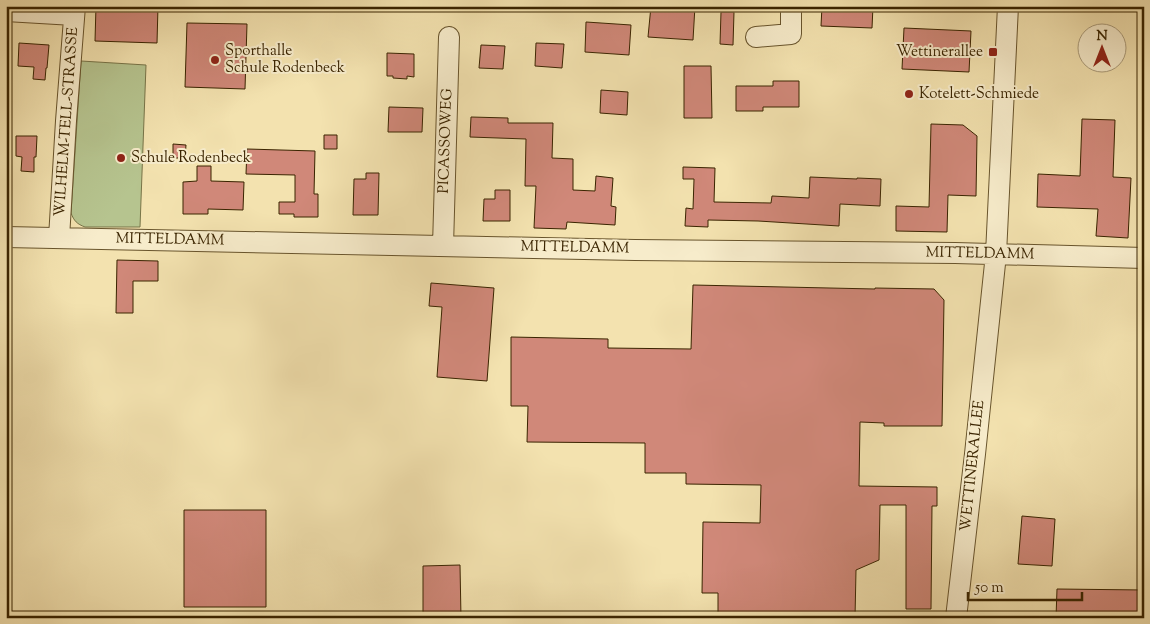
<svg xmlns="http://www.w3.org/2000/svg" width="1150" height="624" viewBox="0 0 1150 624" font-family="'Sorts Mill Goudy',serif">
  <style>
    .green { fill: #b6c48f; stroke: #787448 }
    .building { fill: #d08879; stroke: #3a2400 }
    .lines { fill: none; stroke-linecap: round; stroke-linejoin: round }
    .minor-casing { stroke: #68542c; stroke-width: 22 }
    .minor { stroke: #f7eccb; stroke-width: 20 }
    .poi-dot { fill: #8f2418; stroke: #f7eccb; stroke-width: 2 }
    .labels { text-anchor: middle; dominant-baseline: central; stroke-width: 4; stroke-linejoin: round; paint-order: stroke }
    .poi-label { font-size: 15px; fill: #3a2400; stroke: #f7eccb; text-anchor: start }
    .street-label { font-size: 15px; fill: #3a2400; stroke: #f7eccb }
  </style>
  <rect width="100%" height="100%" fill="#f3e2af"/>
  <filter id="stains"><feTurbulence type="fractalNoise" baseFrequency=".004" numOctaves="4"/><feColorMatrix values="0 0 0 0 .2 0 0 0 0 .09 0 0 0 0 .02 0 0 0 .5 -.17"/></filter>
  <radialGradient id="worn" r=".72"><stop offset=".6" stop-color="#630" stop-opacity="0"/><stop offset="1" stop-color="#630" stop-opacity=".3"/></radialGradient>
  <path class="green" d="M 81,61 L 146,65 L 140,227 L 85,227 C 77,224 74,221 71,213 Z"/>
  <path class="building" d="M 96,6 L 158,6 L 157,43 L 95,41 Z
    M 651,6 L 695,6 L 693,40 L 648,37 Z
    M 822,6 L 873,6 L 872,28 L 821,26 Z
    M 721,12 L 734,12 L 733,45 L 720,44 Z
    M 586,22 L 631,25 L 629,55 L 585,52 Z
    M 187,23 L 247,24 L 245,89 L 185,87 Z
    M 904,28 L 971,31 L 969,72 L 902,69 Z
    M 19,43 L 49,45 L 47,68 L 46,68 L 45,80 L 33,79 L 34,67 L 18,66 Z
    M 536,43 L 564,44 L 562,68 L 535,66 Z
    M 481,45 L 505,46 L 503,69 L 479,68 Z
    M 387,53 L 414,54 L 414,77 L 407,76 L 407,79 L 393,78 L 393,76 L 387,76 Z
    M 684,66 L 711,66 L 712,118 L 684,118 Z
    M 773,81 L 799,81 L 799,107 L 763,107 L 763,111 L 736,111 L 736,86 L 773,86 Z
    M 601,90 L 628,92 L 627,115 L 600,113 Z
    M 389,107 L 423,108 L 422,132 L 388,132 Z
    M 471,117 L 508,118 L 508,123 L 553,123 L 552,158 L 573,159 L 573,190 L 595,191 L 596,176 L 613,178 L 611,206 L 616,207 L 615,225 L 567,222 L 566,229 L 534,228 L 536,186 L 525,186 L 526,139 L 470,137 Z
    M 1082,119 L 1115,120 L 1113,177 L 1131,178 L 1128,238 L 1096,236 L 1098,209 L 1037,207 L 1038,174 L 1080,176 Z
    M 931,124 L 963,125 L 977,136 L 976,196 L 948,195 L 947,232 L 896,231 L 896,206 L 929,207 Z
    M 324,135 L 337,135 L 337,149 L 324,149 Z
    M 16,136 L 37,136 L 36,157 L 34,157 L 34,172 L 21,171 L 22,157 L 16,156 Z
    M 173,144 L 186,145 L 185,158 L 173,158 Z
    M 247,149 L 315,151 L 314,194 L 318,194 L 318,217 L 294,217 L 294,214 L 279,214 L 279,202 L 295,202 L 295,175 L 246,174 Z
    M 197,166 L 211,166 L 211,181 L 244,182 L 243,210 L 208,209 L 208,214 L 183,214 L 183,182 L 197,181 Z
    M 683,167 L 715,168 L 714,202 L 771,203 L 772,196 L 809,198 L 810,177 L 857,179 L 857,178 L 881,179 L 880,206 L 840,204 L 839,226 L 758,221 L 708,220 L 708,227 L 685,226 L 686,208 L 693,209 L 694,179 L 683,179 Z
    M 366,173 L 379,173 L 378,215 L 353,215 L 354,179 L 366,179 Z
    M 495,190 L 510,190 L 510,221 L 483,221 L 484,199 L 495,199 Z
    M 117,260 L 158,261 L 158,281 L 133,281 L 133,313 L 116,313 Z
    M 431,283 L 494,288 L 487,381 L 437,377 L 442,307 L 429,306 Z
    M 693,285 L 875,289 L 875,288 L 934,289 L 944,300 L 942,426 L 884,426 L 884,423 L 860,422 L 859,486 L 937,487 L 937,506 L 932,506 L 931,609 L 906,609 L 906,505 L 880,505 L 879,560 L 856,570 L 855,618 L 718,618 L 718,593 L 702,593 L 703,522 L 760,523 L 761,485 L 686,484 L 686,473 L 645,473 L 645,443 L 527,442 L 528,406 L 511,406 L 511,337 L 608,339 L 608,348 L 691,349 Z
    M 184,510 L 266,510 L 266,607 L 184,607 Z
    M 1022,516 L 1055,519 L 1052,566 L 1018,564 Z
    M 460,565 L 461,618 L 423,618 L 423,566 Z
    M 1057,589 L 1144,590 L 1144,618 L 1056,618 Z"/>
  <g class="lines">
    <g class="minor-casing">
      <path id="minor" d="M 6,11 L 74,15
        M 756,37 L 791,34 L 791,6
        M 6,237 L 635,250 L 955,253 L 1144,258
        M 59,238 L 66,121 L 75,6
        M 443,246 L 449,37
        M 956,618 L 975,454 L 996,254 L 1008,6"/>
    </g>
    <use href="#minor" class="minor"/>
  </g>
  <g class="poi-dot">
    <rect x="988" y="47" width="10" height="10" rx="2.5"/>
    <circle cx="215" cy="60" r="5"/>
    <circle cx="909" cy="94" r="5"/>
    <circle cx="121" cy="158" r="5"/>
  </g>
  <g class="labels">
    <g class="poi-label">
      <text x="225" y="51">Sporthalle<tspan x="225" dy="17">Schule Rodenbeck</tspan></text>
      <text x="983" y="52" text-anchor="end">Wettinerallee</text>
      <text x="919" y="94">Kotelett-Schmiede</text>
      <text x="131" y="158">Schule Rodenbeck</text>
    </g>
    <g class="street-label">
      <text transform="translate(67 122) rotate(-86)">WILHELM-TELL-STRASSE</text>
      <text transform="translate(446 141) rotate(-88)">PICASSOWEG</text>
      <text transform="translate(170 240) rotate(1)">MITTELDAMM</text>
      <text transform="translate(575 248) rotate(1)">MITTELDAMM</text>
      <text transform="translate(980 254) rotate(1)">MITTELDAMM</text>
      <text transform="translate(973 466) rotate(-84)">WETTINERALLEE</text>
    </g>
  </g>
  <rect width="1150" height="624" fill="none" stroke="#f3e2af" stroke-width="25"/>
  <rect x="8" y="8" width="1135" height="609" fill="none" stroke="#3a2400" stroke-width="2.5"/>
  <rect x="12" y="12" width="1125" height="599" fill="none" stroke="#3a2400"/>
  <g transform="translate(1102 48)"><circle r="24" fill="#f7eccb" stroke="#ab9c7a"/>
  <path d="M0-4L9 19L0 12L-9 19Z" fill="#8f2418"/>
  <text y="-8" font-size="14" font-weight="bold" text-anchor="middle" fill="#3a2400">N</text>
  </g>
  <path d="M968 592v8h114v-8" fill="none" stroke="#3a2400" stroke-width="2.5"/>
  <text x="975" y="592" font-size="15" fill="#3a2400" stroke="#f7eccb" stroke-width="4" paint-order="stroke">50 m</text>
  <rect width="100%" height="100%" filter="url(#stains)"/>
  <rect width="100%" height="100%" fill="url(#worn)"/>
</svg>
